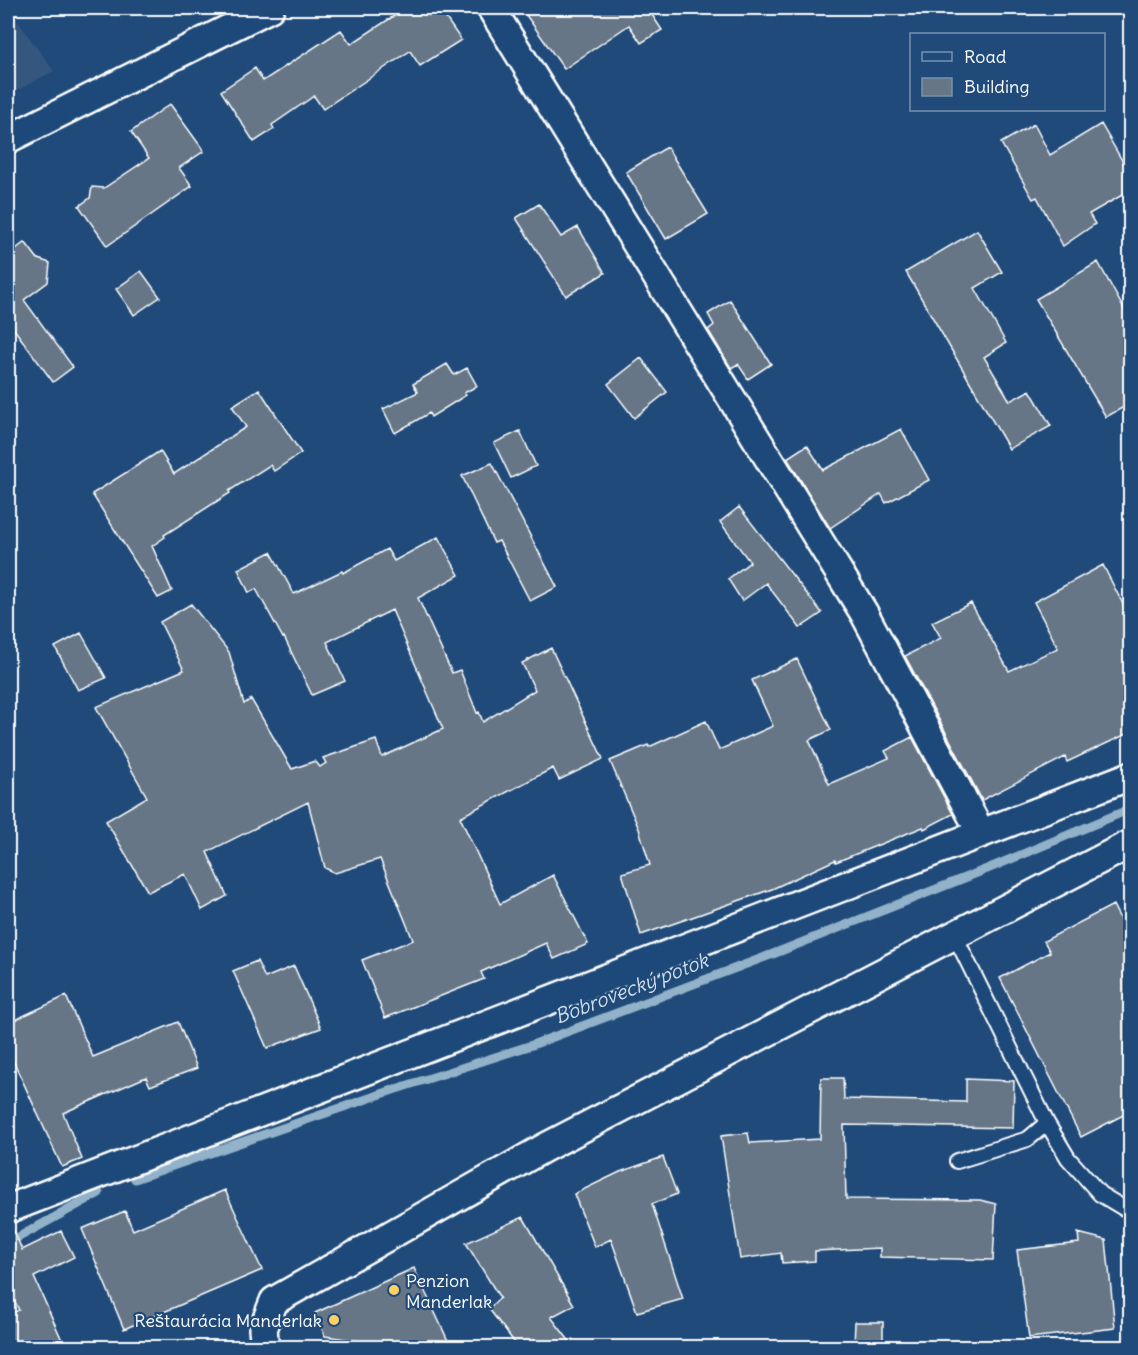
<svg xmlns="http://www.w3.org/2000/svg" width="1138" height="1355" viewBox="0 0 1138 1355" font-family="Delius,sans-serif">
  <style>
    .built { fill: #34577e }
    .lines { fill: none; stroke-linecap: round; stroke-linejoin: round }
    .stream { stroke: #91b2c8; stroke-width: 9 }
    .building { fill: #667686; stroke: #fff; stroke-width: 1.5 }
    .lane-casing { stroke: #fff; stroke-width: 18 }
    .street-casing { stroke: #fff; stroke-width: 32 }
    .lane { stroke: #1f4a7a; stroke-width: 14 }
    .street { stroke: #1f4a7a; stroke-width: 27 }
    .poi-dot { fill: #ffd166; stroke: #1f4a7a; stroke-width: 2 }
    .labels { text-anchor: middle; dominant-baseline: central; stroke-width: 4.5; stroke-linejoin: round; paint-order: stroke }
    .poi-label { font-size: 18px; fill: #fff; stroke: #1f4a7a; text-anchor: start }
    .water-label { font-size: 20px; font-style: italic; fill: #d1dfe8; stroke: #1f4a7a }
  </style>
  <rect width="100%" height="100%" fill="#1f4a7a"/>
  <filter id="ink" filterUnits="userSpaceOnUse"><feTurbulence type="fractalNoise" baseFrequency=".0167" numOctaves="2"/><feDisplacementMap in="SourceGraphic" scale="12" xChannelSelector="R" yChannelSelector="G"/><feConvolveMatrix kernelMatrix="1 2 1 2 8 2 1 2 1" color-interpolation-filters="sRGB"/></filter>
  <g filter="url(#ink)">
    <path class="built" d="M 8,8 L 54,71 L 8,95 Z"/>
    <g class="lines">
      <path class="stream" d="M 135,1179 L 393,1090 L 532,1045 L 773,954 L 992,867 L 1130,809
        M 8,1243 L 99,1193"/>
    </g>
    <path class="building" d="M 406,8 L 439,8 L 461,40 L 420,66 L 410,51 L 323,109 L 314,96 L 272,125 L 274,129 L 254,142 L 221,91 L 255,68 L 263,81 L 341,30 L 351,44 Z
      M 521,8 L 656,8 L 650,12 L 662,30 L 641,43 L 629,25 L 564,69 Z
      M 170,104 L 204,151 L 179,168 L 192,186 L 107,246 L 79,206 L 90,198 L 92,187 L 104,188 L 149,158 L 131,132 Z
      M 1034,124 L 1050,155 L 1101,124 L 1131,176 L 1131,190 L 1089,214 L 1095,224 L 1063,246 L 1037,197 L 1033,199 L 1001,143 Z
      M 667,147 L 708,214 L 666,239 L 626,172 Z
      M 539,204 L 561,237 L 578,227 L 605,273 L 566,296 L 516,218 Z
      M 977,230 L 1002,272 L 975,288 L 1006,343 L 984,357 L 1010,401 L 1030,390 L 1051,426 L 1009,449 L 906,272 Z
      M 25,242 L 38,259 L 50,263 L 48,282 L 24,300 L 73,367 L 53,382 L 8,321 L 8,255 Z
      M 1098,262 L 1131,322 L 1131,403 L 1106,417 L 1036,299 Z
      M 141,271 L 160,297 L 134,315 L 116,289 Z
      M 730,300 L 771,364 L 748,379 L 738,364 L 731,368 L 708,330 L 714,325 L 708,314 Z
      M 641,358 L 667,392 L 634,418 L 608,384 Z
      M 447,364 L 454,375 L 467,368 L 477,386 L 464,393 L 466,395 L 431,417 L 429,413 L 395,433 L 383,409 L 418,392 L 413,384 Z
      M 259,389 L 301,453 L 274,471 L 270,465 L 229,491 L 230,493 L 164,535 L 165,537 L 152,546 L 172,591 L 158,598 L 92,494 L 160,451 L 174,474 L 246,427 L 232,406 Z
      M 901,429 L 929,480 L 886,503 L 881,494 L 830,528 L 787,458 L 807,445 L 823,470 Z
      M 520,431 L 536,466 L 511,478 L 494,443 Z
      M 492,463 L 557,587 L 530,601 L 499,541 L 494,543 L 462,476 Z
      M 739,507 L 822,613 L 800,628 L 766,583 L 742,601 L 728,579 L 750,562 L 720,522 Z
      M 438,537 L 459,575 L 418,598 L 452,673 L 460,670 L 477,713 L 479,712 L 483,722 L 535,690 L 522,663 L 551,648 L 603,759 L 559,780 L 553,768 L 460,817 L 500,904 L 553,875 L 588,944 L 554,959 L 546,943 L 481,972 L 484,979 L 385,1018 L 362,960 L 413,940 L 380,859 L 335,873 L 325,868 L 308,802 L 207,852 L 227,896 L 202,910 L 185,874 L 148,892 L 106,821 L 147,797 L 96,707 L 184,670 L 160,622 L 191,604 L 229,652 L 244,704 L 251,699 L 292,769 L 315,761 L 320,767 L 326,763 L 323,758 L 376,740 L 382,757 L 443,729 L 392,610 L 327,642 L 345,681 L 312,695 L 284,637 L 283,638 L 256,589 L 249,593 L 238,569 L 271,552 L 294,594 L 342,571 L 343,573 L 387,549 L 394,561 Z
      M 1103,565 L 1131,620 L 1131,732 L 1067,762 L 1065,757 L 982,800 L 905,656 L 941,638 L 932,622 L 971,603 L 1009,671 L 1058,648 L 1034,602 Z
      M 81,633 L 106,678 L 78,690 L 55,647 Z
      M 797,659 L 831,730 L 809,740 L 829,784 L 889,758 L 885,751 L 912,737 L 953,814 L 924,829 L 923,827 L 836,862 L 835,860 L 772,889 L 641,935 L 622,873 L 650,865 L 639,829 L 610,761 L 648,745 L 649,747 L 706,721 L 719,750 L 773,726 L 752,680 Z
      M 1113,905 L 1131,941 L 1131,1111 L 1081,1137 L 1000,978 L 1050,952 L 1044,941 Z
      M 257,961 L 265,978 L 294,966 L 321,1028 L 267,1048 L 233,971 Z
      M 66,996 L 93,1057 L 178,1022 L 197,1068 L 150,1086 L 146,1077 L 63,1113 L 82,1159 L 62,1167 L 8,1049 L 8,1023 Z
      M 821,1078 L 843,1078 L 844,1099 L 966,1102 L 966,1079 L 1014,1081 L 1013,1128 L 844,1125 L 846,1199 L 980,1200 L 996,1204 L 993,1260 L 880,1257 L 880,1248 L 815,1251 L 815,1261 L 782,1263 L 781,1253 L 740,1259 L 721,1136 L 748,1133 L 750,1143 L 820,1139 Z
      M 663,1157 L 677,1194 L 652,1204 L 683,1299 L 637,1312 L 611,1239 L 595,1247 L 574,1194 L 620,1172 Z
      M 225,1190 L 262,1270 L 124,1329 L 82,1229 L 125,1211 L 133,1230 Z
      M 523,1217 L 574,1305 L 551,1317 L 574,1347 L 518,1347 L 489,1309 L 500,1298 L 466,1243 Z
      M 8,1224 L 11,1224 L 22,1250 L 61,1231 L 74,1257 L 34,1277 L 65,1347 L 8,1347 L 8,1315 L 19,1310 L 8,1290 Z
      M 1078,1233 L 1106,1240 L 1115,1328 L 1029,1338 L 1017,1250 L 1079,1243 Z
      M 414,1268 L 451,1347 L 402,1347 L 325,1336 L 315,1313 Z
      M 855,1322 L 883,1322 L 883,1347 L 854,1347 Z"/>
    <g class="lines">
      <g class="lane-casing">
        <path id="lane" d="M 954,934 L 1047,1123 L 1028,1139 L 957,1161
          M 1047,1123 L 1068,1158 L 1100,1194 L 1130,1212"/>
      </g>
      <g class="street-casing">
        <path id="street" d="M 491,8 L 864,613 L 981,833
          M 8,139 L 270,8
          M 8,1209 L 1130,776
          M 265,1348 L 263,1329 L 274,1301 L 544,1148 L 1130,844"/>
      </g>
      <use href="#lane" class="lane"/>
      <use href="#street" class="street"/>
    </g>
  </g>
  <g class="poi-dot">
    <circle cx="394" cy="1290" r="6"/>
    <circle cx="334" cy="1320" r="6"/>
  </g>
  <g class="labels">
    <g class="poi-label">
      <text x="406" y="1280">Penzion<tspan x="406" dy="21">Manderlak</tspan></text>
      <text x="322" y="1320" text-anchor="end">Reštaurácia Manderlak</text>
    </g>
    <g class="water-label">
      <text transform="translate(631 988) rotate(-21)">Bobrovecký potok</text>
    </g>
  </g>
  <rect width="1138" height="1355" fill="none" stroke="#1f4a7a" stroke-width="30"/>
  <rect x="15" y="15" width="1108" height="1325" fill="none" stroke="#fff" stroke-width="2" filter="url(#ink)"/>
  <rect x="910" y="33" width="195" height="78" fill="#1f4a7a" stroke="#7992af" stroke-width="1.5"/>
  <rect x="922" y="52" width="30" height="9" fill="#1f4a7a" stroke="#7992af" stroke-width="1.5"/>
  <text x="964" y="63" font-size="18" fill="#ffffff">Road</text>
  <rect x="922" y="78" width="30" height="18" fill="#667686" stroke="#7992af" stroke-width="1.5"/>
  <text x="964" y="93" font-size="18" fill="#ffffff">Building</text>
</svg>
